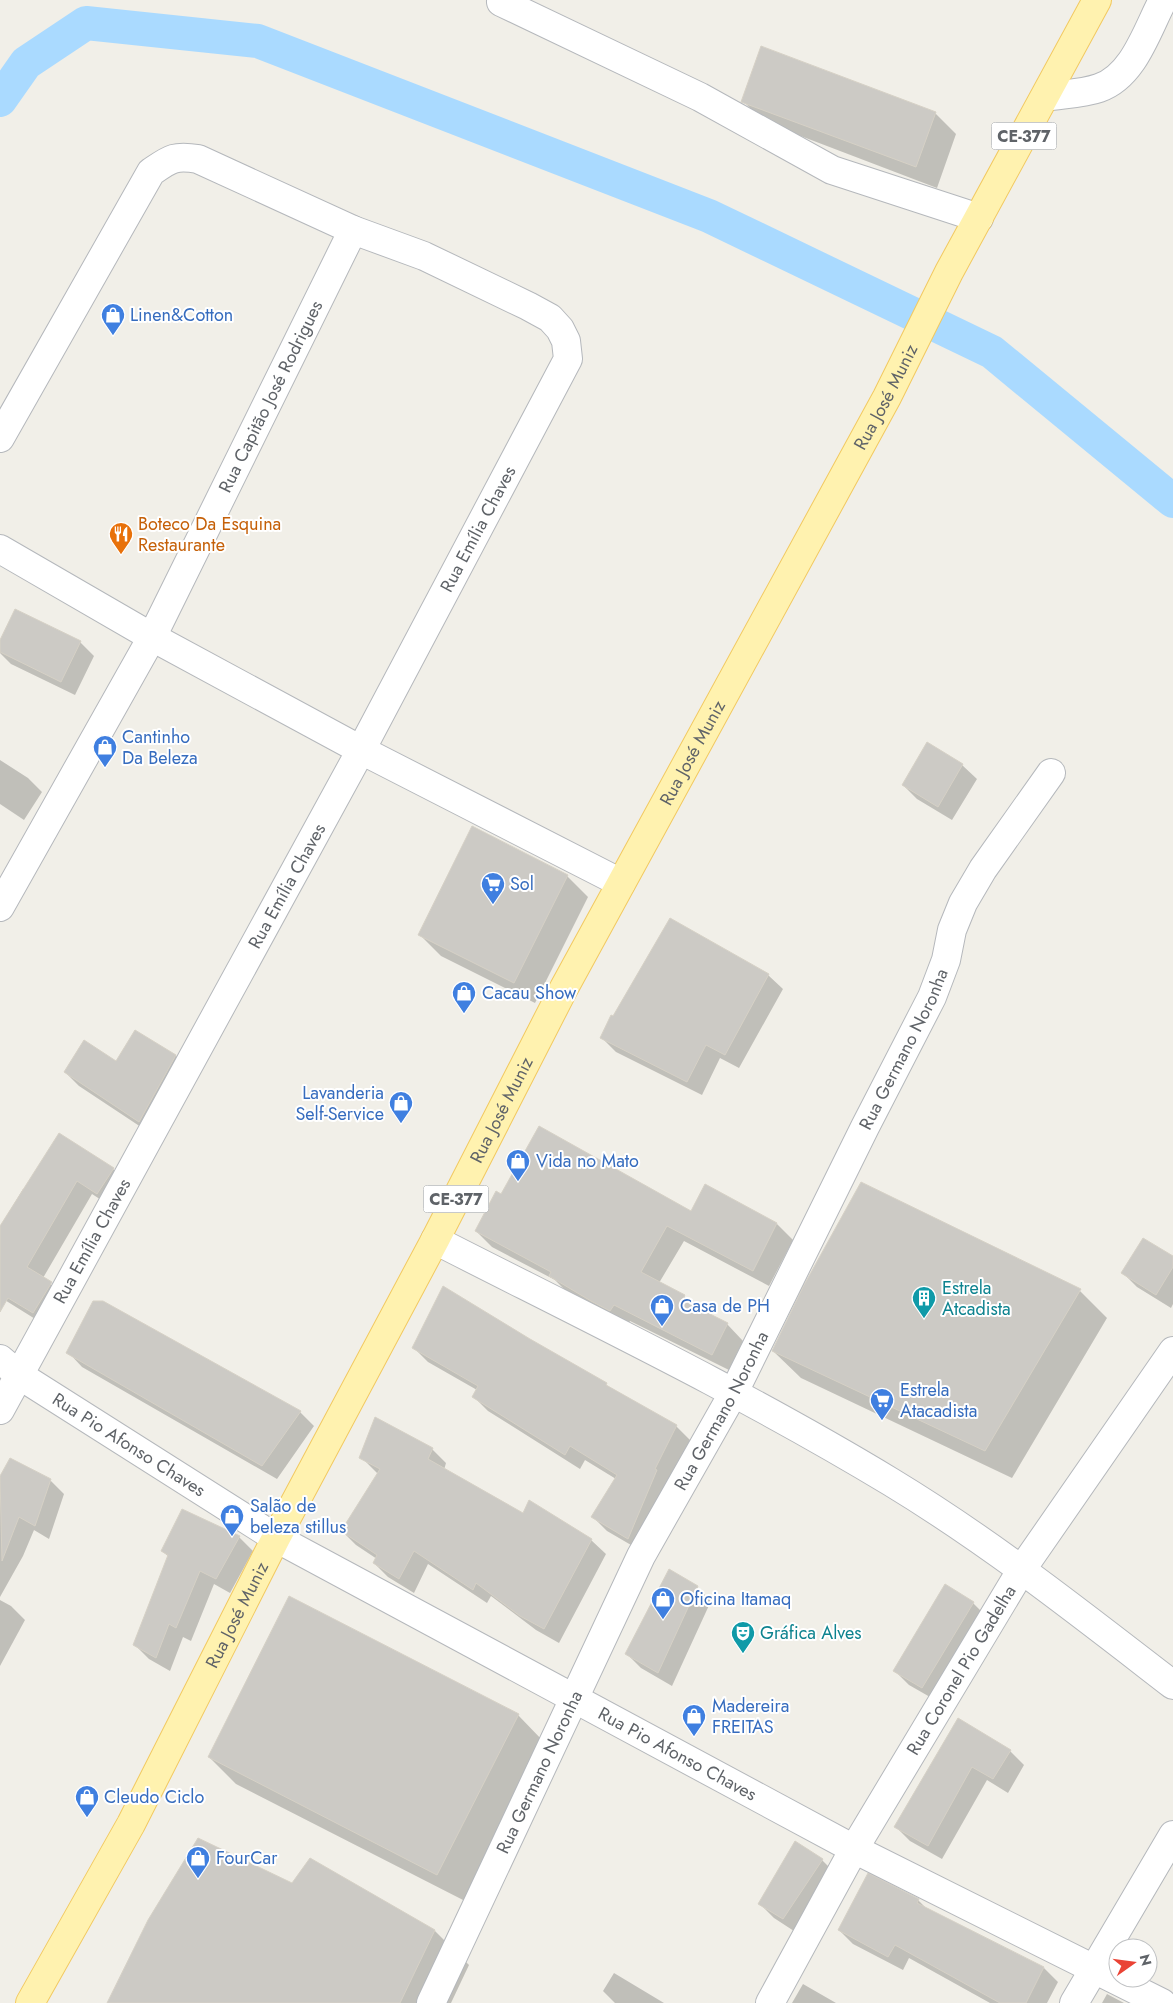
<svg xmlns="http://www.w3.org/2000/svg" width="1173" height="2003" viewBox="0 0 1173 2003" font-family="Jost,sans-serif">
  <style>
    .shadow { fill: #0003 }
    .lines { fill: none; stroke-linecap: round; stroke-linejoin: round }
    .canal { stroke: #aadaff; stroke-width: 34 }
    .building { fill: #cccac5; stroke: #d6d1c6 }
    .minor-casing { stroke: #b5b8bc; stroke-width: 30 }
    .primary-casing { stroke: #f2c960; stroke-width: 30 }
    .minor { stroke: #fff; stroke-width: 28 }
    .primary { stroke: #fff2af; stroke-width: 28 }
    .labels { text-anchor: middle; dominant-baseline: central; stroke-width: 4; stroke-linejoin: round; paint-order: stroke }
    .shield { fill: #fff; stroke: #8f9295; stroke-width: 1 }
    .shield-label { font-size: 16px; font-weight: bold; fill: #5f6368 }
    .shop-label { font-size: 18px; fill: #366cbe; stroke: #fff; text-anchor: start }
    .street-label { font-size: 18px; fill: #5f6368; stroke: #fff }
    .food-label { font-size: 18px; fill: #c56008; stroke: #fff; text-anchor: start }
    .culture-label { font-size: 18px; fill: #0d838f; stroke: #fff; text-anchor: start }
  </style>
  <rect width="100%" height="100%" fill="#f1efe8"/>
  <path class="shadow" d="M 743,101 L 935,113 L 956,134 L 937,188 L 764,122 Z
    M 80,642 L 94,656 L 75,695 L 11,664 L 0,653 L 0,643 Z
    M 927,744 L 962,765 L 977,779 L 952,820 L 917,799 L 903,785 Z
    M 0,760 L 28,778 L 42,792 L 24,820 L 0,804 Z
    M 567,876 L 588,897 L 535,1003 L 441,956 L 420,935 Z
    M 768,975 L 783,989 L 739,1068 L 720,1058 L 702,1095 L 616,1052 L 602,1038 Z
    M 136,1032 L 176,1056 L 190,1070 L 153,1135 L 79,1086 L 65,1072 L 117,1063 Z
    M 113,1169 L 127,1183 L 112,1207 L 92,1194 L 43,1278 L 66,1297 L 48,1327 L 0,1297 L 0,1227 L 23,1189 L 26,1190 Z
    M 861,1184 L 1080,1291 L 1107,1318 L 1012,1478 L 801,1378 L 773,1351 Z
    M 706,1186 L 777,1224 L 793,1240 L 769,1286 L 684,1241 L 659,1283 L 684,1296 L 697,1309 L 727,1324 L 743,1341 L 729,1370 L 630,1321 L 627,1327 L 567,1292 L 555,1280 L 492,1247 L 476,1231 L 501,1196 L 692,1213 Z
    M 1173,1258 L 1173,1304 L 1171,1308 L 1137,1287 L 1123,1273 Z
    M 529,1340 L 676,1426 L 690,1440 L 669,1483 L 643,1552 L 607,1531 L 593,1517 L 616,1479 L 585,1460 L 580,1469 L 488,1411 L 474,1397 L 477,1390 L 428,1362 L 414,1348 Z
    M 68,1352 L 300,1412 L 314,1426 L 277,1479 L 82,1367 Z
    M 432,1449 L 446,1463 L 444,1470 L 523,1515 L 591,1540 L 606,1554 L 559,1643 L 536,1630 L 491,1596 L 487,1603 L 428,1564 L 414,1593 L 388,1577 L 374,1563 L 377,1559 L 356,1545 L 342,1531 L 378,1474 L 361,1457 Z
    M 11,1459 L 50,1480 L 64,1494 L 49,1539 L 34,1530 L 23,1556 L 0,1597 L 0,1479 Z
    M 239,1537 L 253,1551 L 230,1593 L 214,1584 L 191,1641 L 183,1637 L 170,1671 L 149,1659 L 135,1645 L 169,1557 L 162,1551 Z
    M 697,1587 L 711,1601 L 672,1686 L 641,1668 L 627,1654 Z
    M 0,1600 L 11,1606 L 25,1620 L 0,1666 Z
    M 973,1603 L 987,1617 L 937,1701 L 909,1685 L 895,1671 Z
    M 518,1715 L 545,1743 L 465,1901 L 236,1784 L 209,1757 Z
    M 959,1720 L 1010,1751 L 1024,1765 L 1008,1793 L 987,1780 L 942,1859 L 910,1841 L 896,1827 Z
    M 822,1860 L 836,1874 L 797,1933 L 774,1918 L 760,1904 Z
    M 293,1884 L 435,1931 L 469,1965 L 451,2003 L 109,2003 Z
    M 918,1900 L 929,1911 L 1044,1968 L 1058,1982 L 1047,2003 L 990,2003 L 909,1958 L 903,1970 L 853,1944 L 839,1930 Z
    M 614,1973 L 664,2003 L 615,2003 L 603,1991 Z
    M 803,1984 L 836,2003 L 792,2003 Z
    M 1107,1994 L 1124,2003 L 1102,2003 Z"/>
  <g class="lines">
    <path class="canal" d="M 0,100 L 26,63 L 86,23 L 258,41 L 709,216 L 992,352 L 1173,501"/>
  </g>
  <path class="building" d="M 761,46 L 936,112 L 916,167 L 741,102 Z
    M 15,609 L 81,641 L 61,682 L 0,652 L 0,640 Z
    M 927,742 L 963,764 L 938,807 L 902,785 Z
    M 472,826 L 568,875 L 514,983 L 418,935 Z
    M 670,918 L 769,974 L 725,1055 L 706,1045 L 687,1082 L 600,1038 L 611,1015 L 613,1016 Z
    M 135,1030 L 176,1055 L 139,1122 L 64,1072 L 84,1040 L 116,1061 Z
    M 539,1126 L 691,1211 L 705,1184 L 777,1223 L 753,1271 L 667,1226 L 641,1272 L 685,1295 L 682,1300 L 728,1323 L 712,1355 L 614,1305 L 610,1311 L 591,1301 L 549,1276 L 551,1272 L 475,1231 L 496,1191 L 501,1194 Z
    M 59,1133 L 114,1168 L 97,1194 L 77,1181 L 27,1267 L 52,1282 L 33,1313 L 8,1298 L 0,1312 L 0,1226 Z
    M 861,1182 L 1081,1289 L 985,1451 L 772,1351 L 804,1285 Z
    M 1143,1238 L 1173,1256 L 1173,1267 L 1156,1295 L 1121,1273 Z
    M 443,1286 L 530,1339 L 607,1383 L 606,1385 L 677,1425 L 655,1469 L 657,1470 L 628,1539 L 591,1517 L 617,1475 L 570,1446 L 565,1455 L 472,1397 L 478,1386 L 412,1348 Z
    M 93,1301 L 103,1301 L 301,1411 L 262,1466 L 66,1353 Z
    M 375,1417 L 433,1448 L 428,1459 L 523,1513 L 529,1500 L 592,1539 L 544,1629 L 520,1616 L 476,1583 L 473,1590 L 414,1551 L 399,1579 L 373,1563 L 377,1555 L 341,1531 L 380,1469 L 359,1458 Z
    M 10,1458 L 51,1479 L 35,1526 L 19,1517 L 2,1561 L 0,1476 Z
    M 182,1509 L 240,1536 L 216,1579 L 200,1571 L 176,1628 L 169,1624 L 156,1658 L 133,1645 L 168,1555 L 161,1551 Z
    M 669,1569 L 698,1586 L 658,1673 L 625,1654 Z
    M 945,1584 L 974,1602 L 922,1688 L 893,1671 Z
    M 289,1596 L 519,1714 L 437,1875 L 208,1757 Z
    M 958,1718 L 1011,1750 L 993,1779 L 972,1767 L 928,1846 L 894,1827 Z
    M 198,1838 L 292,1883 L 310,1858 L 435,1930 L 400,2003 L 107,2003 L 148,1920 Z
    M 795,1841 L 823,1859 L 783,1919 L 758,1904 Z
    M 868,1873 L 919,1899 L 917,1903 L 1044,1967 L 1026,2003 L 1000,2003 L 895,1945 L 888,1957 L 838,1930 Z"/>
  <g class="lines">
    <g class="minor-casing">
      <g id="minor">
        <path d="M 502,0 L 501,2 L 700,97 L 832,170 L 979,218"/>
        <path d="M 1045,97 C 1062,94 1082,94 1099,88 C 1134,76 1147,30 1163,0"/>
        <path d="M 0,438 L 151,172 C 170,159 174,155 198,159 L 353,230 L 424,256 L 528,306 L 550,318 L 560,329 L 566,341 L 568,359 L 361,750 L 0,1410"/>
        <path d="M 0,549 L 152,637 L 361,750 L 621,883"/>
        <path id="s1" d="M 0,907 L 152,637 L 353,230"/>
        <path d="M 435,1240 C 588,1318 744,1393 891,1482 C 990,1542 1081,1614 1173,1685"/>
        <path id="s2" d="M 0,1359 L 19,1375 L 276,1538 L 854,1849 L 1162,2003"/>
        <path id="s3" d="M 431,2003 L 641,1556 L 734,1392 L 865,1127 L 932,997 L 946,960 L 952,930 L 963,903 L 983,869 L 1051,773"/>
        <path id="s4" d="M 770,2003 L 854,1849 L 1022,1569 L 1173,1351"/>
        <path d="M 1074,2003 L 1173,1835"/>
      </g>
    </g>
    <g class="primary-casing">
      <g id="primary">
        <path id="s5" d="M 30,2003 L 131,1824 L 276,1538 L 435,1240 L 564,988 L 887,397 L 949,272 L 1097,0"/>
      </g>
    </g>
    <use href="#minor" class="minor"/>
    <use href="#primary" class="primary"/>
  </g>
  <defs>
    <g id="shop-pin" transform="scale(1.25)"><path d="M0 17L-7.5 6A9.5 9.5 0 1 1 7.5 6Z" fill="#3f7fe0" stroke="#fff"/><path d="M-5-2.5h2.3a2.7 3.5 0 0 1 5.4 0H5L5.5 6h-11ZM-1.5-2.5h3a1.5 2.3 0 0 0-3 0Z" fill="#fff"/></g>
    <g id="restaurant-pin" transform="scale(1.25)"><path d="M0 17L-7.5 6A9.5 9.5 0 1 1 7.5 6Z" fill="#e8710a" stroke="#fff"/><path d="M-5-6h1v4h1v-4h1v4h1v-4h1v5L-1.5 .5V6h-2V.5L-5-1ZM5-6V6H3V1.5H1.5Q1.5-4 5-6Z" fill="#fff"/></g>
    <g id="supermarket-pin" transform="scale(1.25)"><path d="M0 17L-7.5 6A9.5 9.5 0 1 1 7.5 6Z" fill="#3f7fe0" stroke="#fff"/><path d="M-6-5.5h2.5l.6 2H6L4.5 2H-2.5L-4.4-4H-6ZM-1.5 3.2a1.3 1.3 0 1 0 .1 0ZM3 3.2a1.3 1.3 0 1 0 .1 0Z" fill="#fff"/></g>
    <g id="building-pin" transform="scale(1.25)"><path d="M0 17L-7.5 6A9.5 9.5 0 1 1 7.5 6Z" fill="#0f9aa8" stroke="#fff"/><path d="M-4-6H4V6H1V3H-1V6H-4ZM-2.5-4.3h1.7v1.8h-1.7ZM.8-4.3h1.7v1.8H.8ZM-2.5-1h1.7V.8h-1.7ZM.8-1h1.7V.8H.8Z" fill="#fff"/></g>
    <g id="theatre-pin" transform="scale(1.25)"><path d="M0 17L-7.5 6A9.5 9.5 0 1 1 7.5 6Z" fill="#0f9aa8" stroke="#fff"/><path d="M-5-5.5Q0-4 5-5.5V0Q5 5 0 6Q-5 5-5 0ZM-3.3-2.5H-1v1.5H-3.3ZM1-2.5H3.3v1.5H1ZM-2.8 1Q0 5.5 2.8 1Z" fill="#fff"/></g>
  </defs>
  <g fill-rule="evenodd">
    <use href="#shop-pin" x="113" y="315"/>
    <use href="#restaurant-pin" x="121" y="534"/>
    <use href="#shop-pin" x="105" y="747"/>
    <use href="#supermarket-pin" x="493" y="884"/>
    <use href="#shop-pin" x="464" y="993"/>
    <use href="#shop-pin" x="401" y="1103"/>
    <use href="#shop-pin" x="518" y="1161"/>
    <use href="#building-pin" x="924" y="1298"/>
    <use href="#shop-pin" x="662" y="1306"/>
    <use href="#supermarket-pin" x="882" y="1400"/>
    <use href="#shop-pin" x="232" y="1516"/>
    <use href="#shop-pin" x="663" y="1599"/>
    <use href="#theatre-pin" x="743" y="1633"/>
    <use href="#shop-pin" x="694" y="1716"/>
    <use href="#shop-pin" x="87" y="1797"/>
    <use href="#shop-pin" x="198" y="1858"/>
  </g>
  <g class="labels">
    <g class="shield">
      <rect x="991.5" y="122.5" width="65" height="27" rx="4"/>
      <rect x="423.5" y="1185.5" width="65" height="27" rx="4"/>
    </g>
    <g class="shield-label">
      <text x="1024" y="136">CE-377</text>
      <text x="456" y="1199">CE-377</text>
    </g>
    <g class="shop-label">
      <text x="130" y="315">Linen&amp;Cotton</text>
      <text x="122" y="737">Cantinho<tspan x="122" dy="21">Da Beleza</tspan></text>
      <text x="510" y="884">Sol</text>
      <text x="482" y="993">Cacau Show</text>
      <text x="384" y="1093" text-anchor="end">Lavanderia<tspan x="384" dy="21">Self-Service</tspan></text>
      <text x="536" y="1161">Vida no Mato</text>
      <text x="680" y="1306">Casa de PH</text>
      <text x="900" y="1390">Estrela<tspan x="900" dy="21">Atacadista</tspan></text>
      <text x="250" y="1506">Salão de<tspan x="250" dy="21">beleza stillus</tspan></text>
      <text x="680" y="1599">Oficina Itamaq</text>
      <text x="712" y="1706">Madereira<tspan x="712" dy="21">FREITAS</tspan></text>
      <text x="104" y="1797">Cleudo Ciclo</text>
      <text x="216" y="1858">FourCar</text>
    </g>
    <g class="street-label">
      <text stroke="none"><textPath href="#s5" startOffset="1820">Rua José Muniz</textPath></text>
      <text stroke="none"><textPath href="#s1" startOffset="578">Rua Capitão José Rodrigues</textPath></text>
      <text transform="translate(478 529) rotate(-62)">Rua Emília Chaves</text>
      <text stroke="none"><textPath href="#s5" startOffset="1415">Rua José Muniz</textPath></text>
      <text transform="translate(287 886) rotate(-61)">Rua Emília Chaves</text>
      <text stroke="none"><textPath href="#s3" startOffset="1065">Rua Germano Noronha</textPath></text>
      <text stroke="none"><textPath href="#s5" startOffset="1010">Rua José Muniz</textPath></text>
      <text transform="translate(92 1241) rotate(-61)">Rua Emília Chaves</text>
      <text stroke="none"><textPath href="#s3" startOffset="660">Rua Germano Noronha</textPath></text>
      <text stroke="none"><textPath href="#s2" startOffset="155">Rua Pio Afonso Chaves</textPath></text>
      <text stroke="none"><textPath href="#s5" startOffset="440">Rua José Muniz</textPath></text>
      <text stroke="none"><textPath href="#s4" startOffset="384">Rua Coronel Pio Gadelha</textPath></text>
      <text stroke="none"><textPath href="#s2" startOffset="785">Rua Pio Afonso Chaves</textPath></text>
      <text stroke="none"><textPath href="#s3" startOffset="255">Rua Germano Noronha</textPath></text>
    </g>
    <g class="food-label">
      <text x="138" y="524">Boteco Da Esquina<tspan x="138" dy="21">Restaurante</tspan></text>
    </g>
    <g class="culture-label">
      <text x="942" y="1288">Estrela<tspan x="942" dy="21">Atcadista</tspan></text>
      <text x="760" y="1633">Gráfica Alves</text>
    </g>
  </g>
  <g transform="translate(1133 1963) rotate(76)"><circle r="24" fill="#ffffff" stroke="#bfc1c3"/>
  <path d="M0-4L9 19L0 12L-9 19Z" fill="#ea4335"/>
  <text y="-8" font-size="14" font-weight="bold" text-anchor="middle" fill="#5f6368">N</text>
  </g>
</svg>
